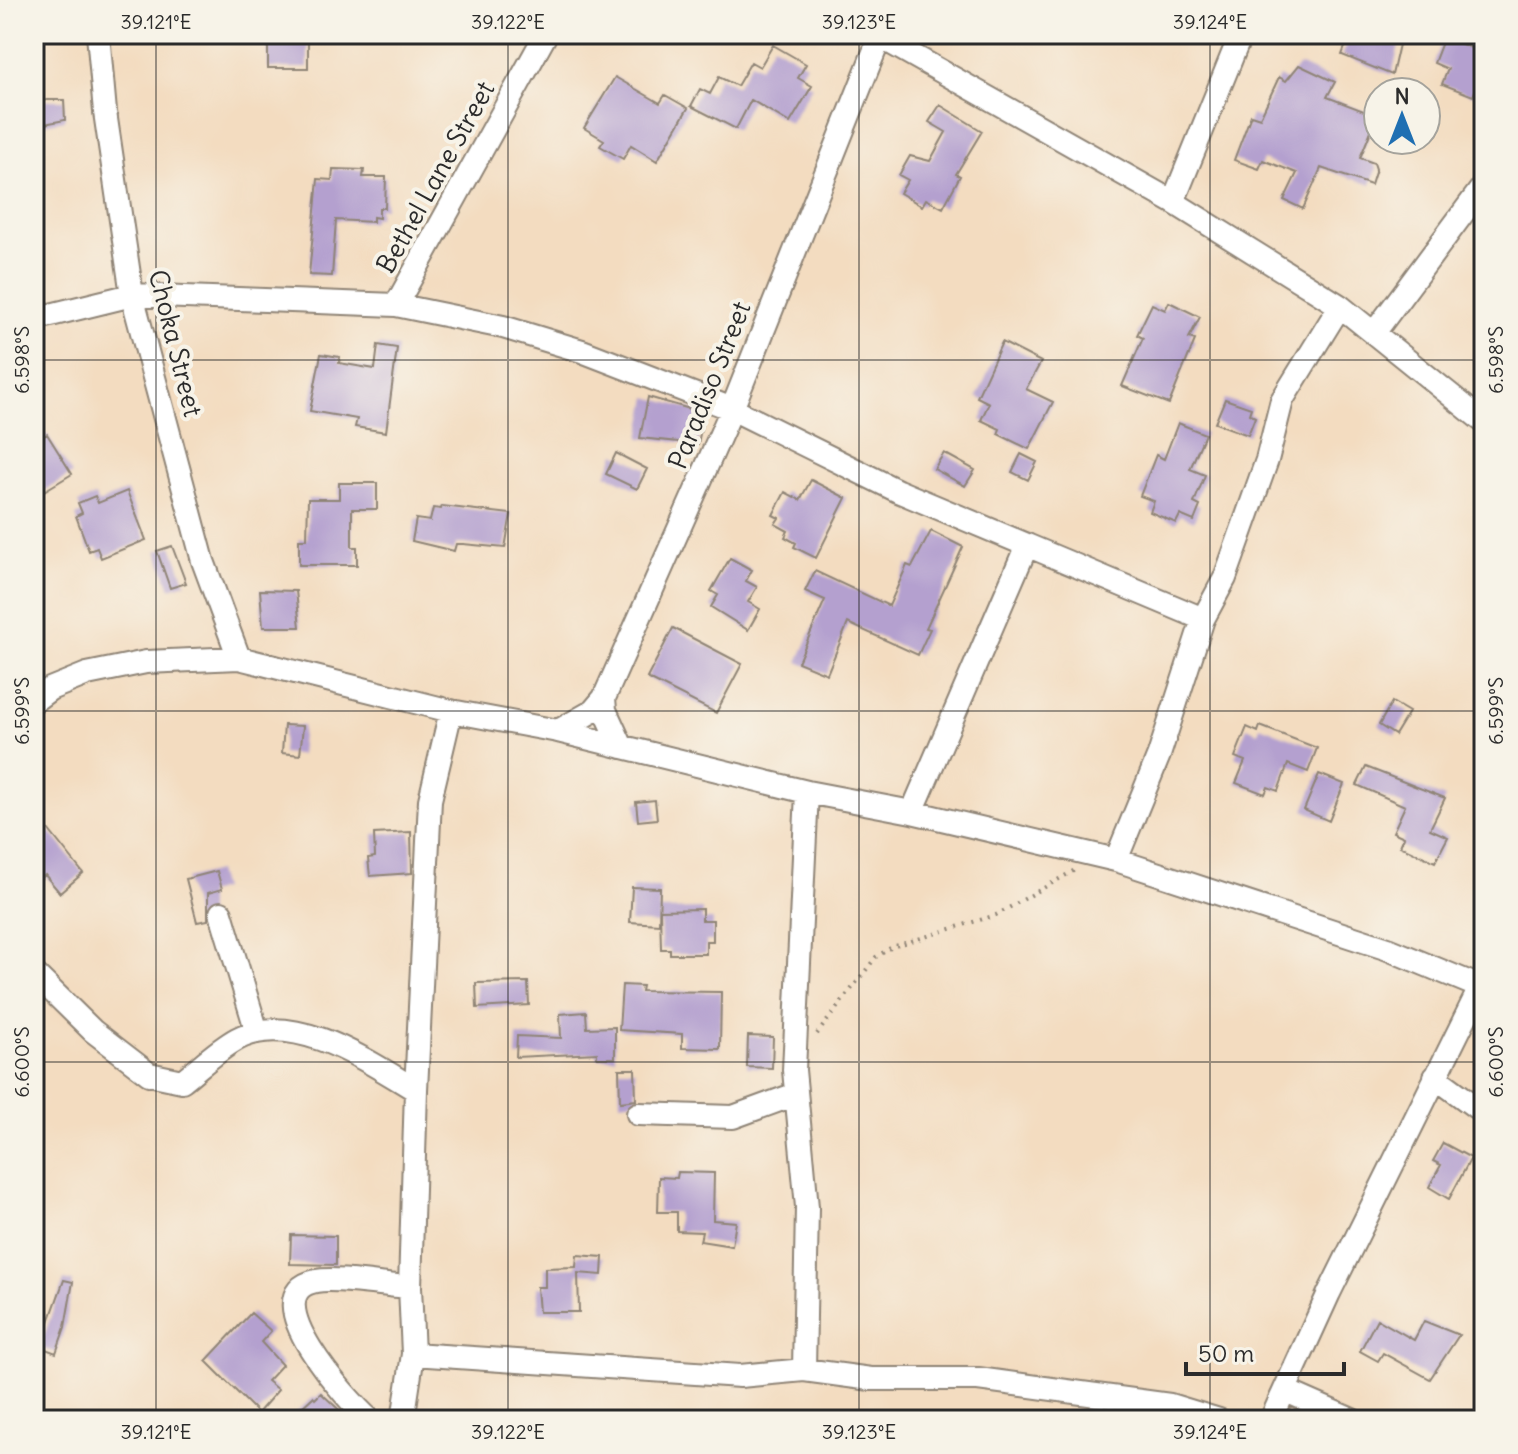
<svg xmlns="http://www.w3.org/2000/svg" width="1518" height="1454" viewBox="0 0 1518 1454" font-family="Delius,sans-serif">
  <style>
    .building { fill: #b4a0cf }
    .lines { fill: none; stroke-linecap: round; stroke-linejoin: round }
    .minor-casing { stroke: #8f8476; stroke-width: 26 }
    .path { stroke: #8f8476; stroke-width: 4; stroke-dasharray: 2 6; stroke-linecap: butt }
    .minor { stroke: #fff; stroke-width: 22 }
    .ticks { fill: none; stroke: #2b2b2b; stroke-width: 2; stroke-opacity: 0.45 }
    .labels { text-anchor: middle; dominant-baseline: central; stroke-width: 8; stroke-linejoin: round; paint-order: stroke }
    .street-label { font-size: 26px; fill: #2b2b2b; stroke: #f7f3e8 }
    .neatline { fill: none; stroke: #2b2b2b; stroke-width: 3 }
    .ticks-label { font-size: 20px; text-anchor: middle; fill: #2b2b2b }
  </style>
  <rect width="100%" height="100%" fill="#f7f3e8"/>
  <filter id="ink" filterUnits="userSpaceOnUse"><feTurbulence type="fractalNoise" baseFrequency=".0125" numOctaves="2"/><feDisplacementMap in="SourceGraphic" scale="16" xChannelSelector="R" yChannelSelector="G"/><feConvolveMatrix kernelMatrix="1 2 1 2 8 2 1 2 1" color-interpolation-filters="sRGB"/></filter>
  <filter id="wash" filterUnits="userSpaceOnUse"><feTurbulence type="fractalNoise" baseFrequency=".006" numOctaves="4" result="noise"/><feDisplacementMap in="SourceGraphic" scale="32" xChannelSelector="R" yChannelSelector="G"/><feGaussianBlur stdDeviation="1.8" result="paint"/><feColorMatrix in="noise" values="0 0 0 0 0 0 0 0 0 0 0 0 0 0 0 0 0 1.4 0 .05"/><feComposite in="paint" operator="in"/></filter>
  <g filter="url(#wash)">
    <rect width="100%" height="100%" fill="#f3dcc0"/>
    <g id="blocks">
      <path class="building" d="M 1350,34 L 1380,43 L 1382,36 L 1400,40 L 1392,75 L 1342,55 Z
        M 1444,37 L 1484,53 L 1484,83 L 1479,81 L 1473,96 L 1442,84 L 1448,69 L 1434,63 Z
        M 268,42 L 308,42 L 308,68 L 268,68 Z
        M 773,45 L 806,64 L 798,78 L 812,86 L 790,123 L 751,100 L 736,129 L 691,106 L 700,89 L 710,94 L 719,77 L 737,86 L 751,62 L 760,67 Z
        M 1299,65 L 1335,82 L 1327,97 L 1377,116 L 1360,158 L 1374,163 L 1376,169 L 1371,185 L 1321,168 L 1303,209 L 1284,200 L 1297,173 L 1263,160 L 1259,169 L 1234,160 L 1251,115 L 1260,118 L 1279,77 L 1286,81 Z
        M 615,77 L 660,103 L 665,95 L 688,108 L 657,161 L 631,145 L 623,159 L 600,146 L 604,140 L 584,128 Z
        M 47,100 L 64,100 L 65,120 L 34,126 L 34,103 Z
        M 940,105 L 982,131 L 956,174 L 960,176 L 943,208 L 926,199 L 922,206 L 900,193 L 908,180 L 899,175 L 910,156 L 930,161 L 946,132 L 929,122 Z
        M 333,169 L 364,170 L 363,177 L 386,177 L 385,208 L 379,208 L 379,218 L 373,217 L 373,222 L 336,220 L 332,276 L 309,275 L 318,179 L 332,180 Z
        M 1169,302 L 1200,317 L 1189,338 L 1195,340 L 1169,404 L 1122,386 L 1143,338 L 1137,335 L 1152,304 L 1165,310 Z
        M 1002,342 L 1041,362 L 1026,389 L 1053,402 L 1029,449 L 998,434 L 1000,429 L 981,420 L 989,403 L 977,397 Z
        M 378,345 L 397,348 L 386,432 L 355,427 L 357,419 L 310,411 L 321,354 L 340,357 L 339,363 L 375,369 Z
        M 648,397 L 704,413 L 698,444 L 640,438 Z
        M 1225,399 L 1251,408 L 1249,414 L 1255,417 L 1248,435 L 1215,423 Z
        M 1178,423 L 1205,434 L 1190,469 L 1205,475 L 1194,503 L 1200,506 L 1194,521 L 1180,515 L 1176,523 L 1150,512 L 1154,501 L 1140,496 L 1156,455 L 1164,459 Z
        M 47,434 L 72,474 L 44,491 L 34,475 L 34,442 Z
        M 616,453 L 647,469 L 637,489 L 606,474 Z
        M 944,453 L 975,470 L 965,486 L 934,469 Z
        M 1021,454 L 1037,462 L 1028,480 L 1012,472 Z
        M 811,480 L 846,498 L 816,558 L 794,547 L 796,543 L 785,537 L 788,531 L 775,524 L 779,518 L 773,515 L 785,492 L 800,500 Z
        M 339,483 L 377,483 L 377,509 L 352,509 L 352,547 L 357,547 L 357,565 L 299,565 L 299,539 L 307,539 L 308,499 L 339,499 Z
        M 127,491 L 146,540 L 101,558 L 97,548 L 89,551 L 76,516 L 82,513 L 78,503 L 95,496 L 98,503 Z
        M 442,506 L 511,514 L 505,548 L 463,544 L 456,544 L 454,551 L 412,541 L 416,519 L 430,521 L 433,508 L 441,509 Z
        M 931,531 L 963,547 L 926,628 L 930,629 L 918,655 L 848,623 L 827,674 L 798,662 L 825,600 L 805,591 L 815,571 L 889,606 L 907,565 L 912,567 Z
        M 172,546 L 186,583 L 170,588 L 157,551 Z
        M 730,558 L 752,570 L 746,581 L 757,587 L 748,602 L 760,609 L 748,630 L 711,607 L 718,595 L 711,591 Z
        M 260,590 L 296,591 L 300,627 L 263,627 Z
        M 673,628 L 742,664 L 716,713 L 647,678 Z
        M 1392,702 L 1409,712 L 1395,735 L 1379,725 Z
        M 284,725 L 303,726 L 300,755 L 282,753 Z
        M 1260,726 L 1317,748 L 1308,772 L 1288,764 L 1278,791 L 1268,787 L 1265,794 L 1236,783 L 1245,761 L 1235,757 L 1247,727 L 1258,732 Z
        M 1366,767 L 1445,798 L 1430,829 L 1448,837 L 1435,862 L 1400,846 L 1404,837 L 1393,832 L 1405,806 L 1357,785 Z
        M 1319,774 L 1344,784 L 1329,821 L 1304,810 Z
        M 655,800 L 657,819 L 638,821 L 636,802 Z
        M 44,824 L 83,873 L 60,893 L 45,875 L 34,884 L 34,833 Z
        M 411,832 L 412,873 L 370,876 L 368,858 L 375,857 L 374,834 Z
        M 217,871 L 222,889 L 208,893 L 208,920 L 197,922 L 186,879 Z
        M 632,887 L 660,888 L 659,924 L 630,922 Z
        M 702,909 L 702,920 L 713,920 L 713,941 L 706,941 L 706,954 L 670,954 L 670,949 L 661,949 L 660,910 Z
        M 528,982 L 529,1005 L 477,1008 L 476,983 Z
        M 622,985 L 642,986 L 641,991 L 721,992 L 720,1049 L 682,1048 L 682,1034 L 619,1030 Z
        M 586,1012 L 587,1028 L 615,1027 L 615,1058 L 597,1058 L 597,1053 L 516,1057 L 517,1036 L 561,1038 L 560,1014 Z
        M 748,1036 L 773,1037 L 772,1068 L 747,1067 Z
        M 619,1069 L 635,1069 L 636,1100 L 620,1102 Z
        M 1443,1143 L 1471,1158 L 1449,1199 L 1429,1187 L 1441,1165 L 1433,1161 Z
        M 678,1172 L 714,1173 L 713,1220 L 736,1222 L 732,1246 L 700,1241 L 702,1232 L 677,1231 L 677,1212 L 658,1212 L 659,1177 L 677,1178 Z
        M 291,1235 L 336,1236 L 336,1265 L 290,1264 Z
        M 577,1255 L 603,1257 L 602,1275 L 578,1273 L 579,1312 L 539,1312 L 537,1287 L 545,1287 L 545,1268 L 576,1267 Z
        M 64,1280 L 73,1282 L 65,1327 L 56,1353 L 40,1347 Z
        M 251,1313 L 271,1331 L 261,1342 L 282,1365 L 267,1381 L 278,1390 L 258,1413 L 206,1361 Z
        M 1377,1319 L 1414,1340 L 1424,1321 L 1459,1335 L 1430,1379 L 1383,1353 L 1378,1361 L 1360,1351 Z
        M 321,1393 L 350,1420 L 288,1420 L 313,1397 L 315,1399 Z"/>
    </g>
  </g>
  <g filter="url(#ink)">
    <use href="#blocks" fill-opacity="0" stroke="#8f8476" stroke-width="2"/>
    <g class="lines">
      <g class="minor-casing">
        <path id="minor" d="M 98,34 L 105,112 L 132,295 L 203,561 L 239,658
          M 875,34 L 1173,202 L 1340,306 L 1484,422
          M 1173,202 L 1241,34
          M 396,305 L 546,34
          M 34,319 L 132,295 L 396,305 L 503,327 L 582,351 L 732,409 L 898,491 L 1203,619
          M 1374,333 L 1484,185
          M 604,698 L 605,710 L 622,747
          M 34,701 L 50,689 L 87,674 L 146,662 L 239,658 L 451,711 L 558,731 L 807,792 L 912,812 L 1116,860 L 1388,949 L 1480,987
          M 558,731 L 593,711 L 604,698 L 732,409 L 880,37
          M 912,812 L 1027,545
          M 1116,860 L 1159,755 L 1203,619 L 1225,578 L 1267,460 L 1282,400 L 1340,306
          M 221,913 L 257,1032
          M 34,973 L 93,1031 L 149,1074 L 182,1081 C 199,1068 217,1050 237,1039 C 293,1009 369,1062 416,1090
          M 1435,1077 L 1484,1113
          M 638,1114 L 733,1117 L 796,1094
          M 413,1354 L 740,1376 L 804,1370 L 871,1379 L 978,1379 L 1170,1405 L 1219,1420
          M 804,1370 L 807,1207 L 794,1070 L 807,792
          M 1286,1391 L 1352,1420
          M 370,1420 C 350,1403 250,1294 316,1281 C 337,1277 387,1286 410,1287
          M 403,1420 L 413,1354 L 410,1287 L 416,1090 L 430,800 L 451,711
          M 1271,1420 L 1329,1293 L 1484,980"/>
      </g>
      <path class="path" d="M 817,1034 L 876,957 L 892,947 L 996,915 L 1075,870"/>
      <use href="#minor" class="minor"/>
    </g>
  </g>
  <path class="ticks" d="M 156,34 L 156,1420M 508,34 L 508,1420M 859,34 L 859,1420M 1210,34 L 1210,1420M 34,360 L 1484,360M 34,711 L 1484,711M 34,1062 L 1484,1062M 34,1414 L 1484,1414"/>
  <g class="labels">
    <g class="street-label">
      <text transform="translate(435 177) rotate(-61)">Bethel Lane Street</text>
      <text transform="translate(176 343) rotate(76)">Choka Street</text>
      <text transform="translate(709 385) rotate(-68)">Paradiso Street</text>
    </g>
  </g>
  <rect width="1518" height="1454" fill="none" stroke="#f7f3e8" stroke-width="88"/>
  <g transform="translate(1402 116)"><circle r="38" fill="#f7f3e8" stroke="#a5a39c" stroke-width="2"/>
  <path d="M0-6L14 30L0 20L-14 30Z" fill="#1f6fb2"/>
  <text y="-12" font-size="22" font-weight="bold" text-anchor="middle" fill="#2b2b2b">N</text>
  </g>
  <path d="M1186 1362v12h158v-12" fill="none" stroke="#2b2b2b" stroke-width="4"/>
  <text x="1198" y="1362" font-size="24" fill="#2b2b2b" stroke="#f7f3e8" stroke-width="6" paint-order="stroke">50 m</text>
  <rect x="44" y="44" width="1430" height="1366" class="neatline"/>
  <g class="ticks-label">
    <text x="156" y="29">39.121°E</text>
    <text x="508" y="29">39.122°E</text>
    <text x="859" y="29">39.123°E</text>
    <text x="1210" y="29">39.124°E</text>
    <text transform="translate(22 360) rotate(-90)" y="7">6.598°S</text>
    <text transform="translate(1496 360) rotate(-90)" y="7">6.598°S</text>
    <text transform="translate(22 711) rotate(-90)" y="7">6.599°S</text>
    <text transform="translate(1496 711) rotate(-90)" y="7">6.599°S</text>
    <text transform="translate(22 1062) rotate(-90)" y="7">6.600°S</text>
    <text transform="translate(1496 1062) rotate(-90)" y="7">6.600°S</text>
    <text x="156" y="1439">39.121°E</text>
    <text x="508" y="1439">39.122°E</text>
    <text x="859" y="1439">39.123°E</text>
    <text x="1210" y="1439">39.124°E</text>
  </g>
</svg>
